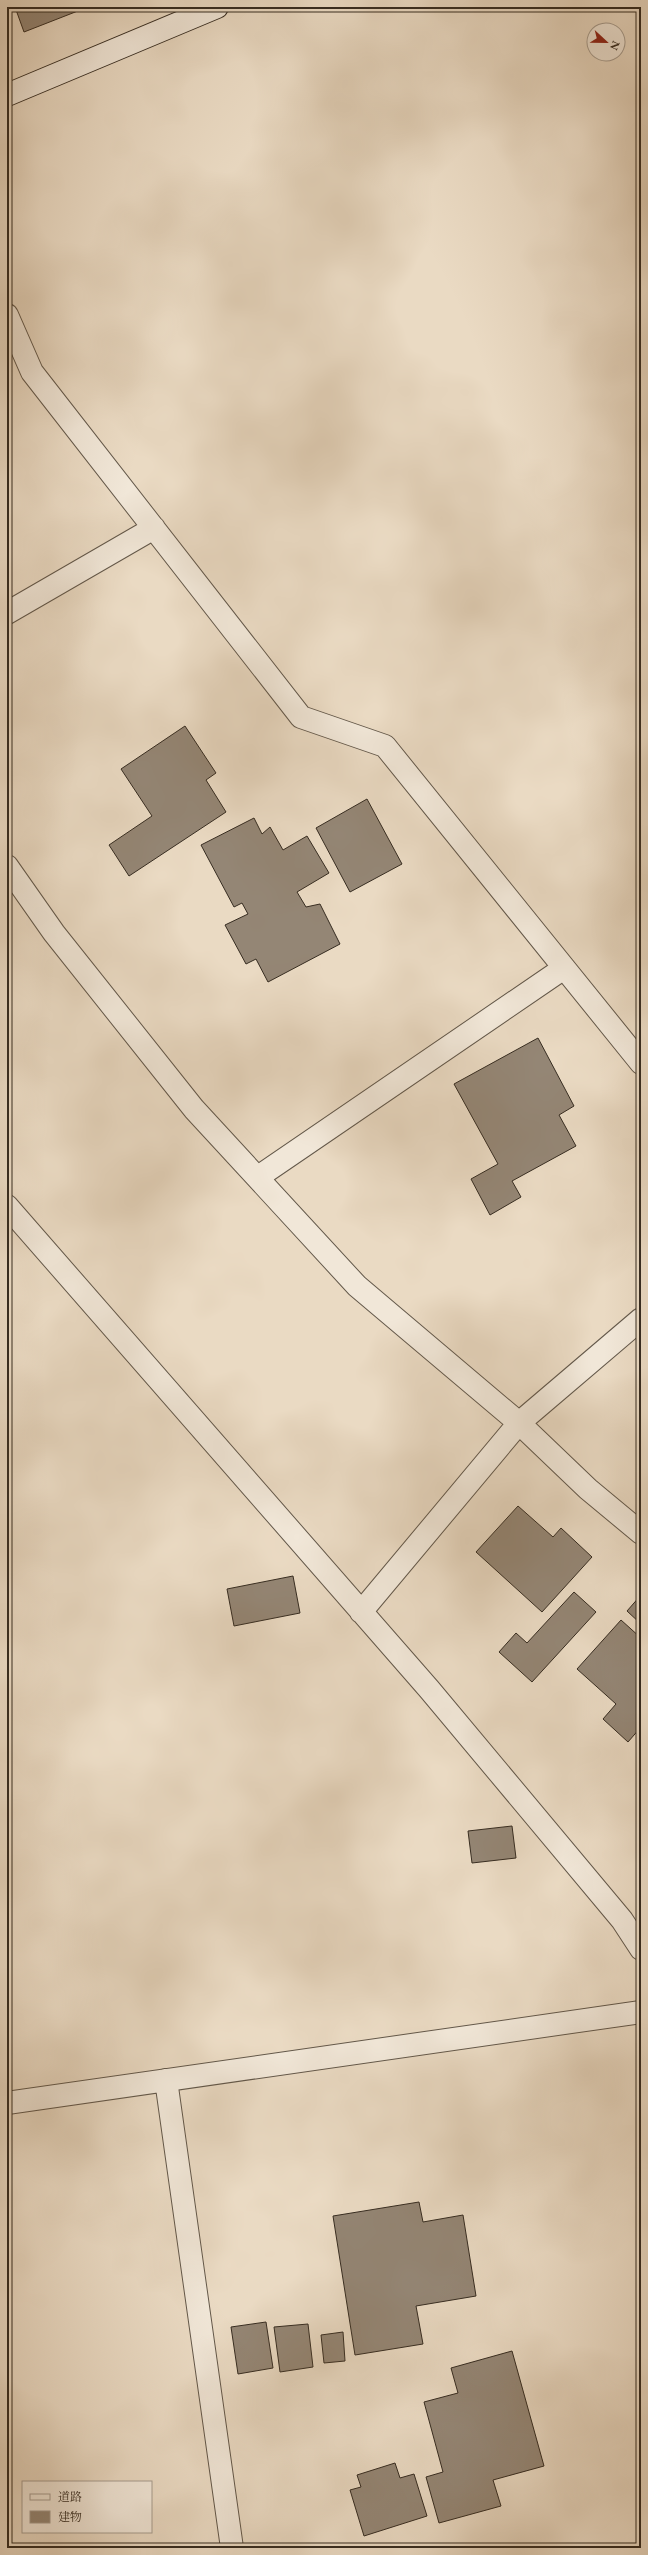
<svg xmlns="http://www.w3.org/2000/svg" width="648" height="2555" viewBox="0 0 648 2555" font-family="'EB Garamond','Noto Serif JP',serif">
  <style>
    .building { fill: #948675; stroke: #362c21 }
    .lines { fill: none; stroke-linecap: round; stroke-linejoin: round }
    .street-casing { stroke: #63584a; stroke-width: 24 }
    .secondary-casing { stroke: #362c21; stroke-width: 24 }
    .street { stroke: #f1e7d8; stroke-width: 22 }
    .secondary { stroke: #f1e7d8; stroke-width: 22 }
  </style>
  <rect width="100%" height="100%" fill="#eadac3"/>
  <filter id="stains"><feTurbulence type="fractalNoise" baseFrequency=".005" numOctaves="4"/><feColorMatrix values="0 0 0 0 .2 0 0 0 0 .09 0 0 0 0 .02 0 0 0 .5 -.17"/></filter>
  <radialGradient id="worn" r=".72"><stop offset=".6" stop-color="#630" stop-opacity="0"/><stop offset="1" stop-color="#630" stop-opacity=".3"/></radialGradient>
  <path class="building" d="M 15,7 L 88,7 L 24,32 Z
    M 185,726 L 216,773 L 206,780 L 226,812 L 129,876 L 109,845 L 152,816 L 121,769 Z
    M 367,799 L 402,864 L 350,892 L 316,828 Z
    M 254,818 L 262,834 L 270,827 L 283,850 L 307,836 L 329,873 L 297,892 L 306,907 L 320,904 L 340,944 L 268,982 L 256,959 L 246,964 L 225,925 L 248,914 L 242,903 L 234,907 L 201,845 Z
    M 538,1038 L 574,1106 L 559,1115 L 576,1146 L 512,1181 L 521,1197 L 490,1215 L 471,1179 L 498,1164 L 454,1084 Z
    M 518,1506 L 553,1537 L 561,1528 L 592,1557 L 542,1612 L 476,1552 Z
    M 293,1576 L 300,1613 L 234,1626 L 227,1589 Z
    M 574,1592 L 596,1612 L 532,1682 L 499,1652 L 516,1633 L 527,1643 Z
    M 641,1595 L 641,1624 L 627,1611 Z
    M 621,1620 L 641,1638 L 641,1727 L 628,1742 L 603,1719 L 616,1704 L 577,1669 Z
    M 512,1826 L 516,1858 L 472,1863 L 468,1831 Z
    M 419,2202 L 423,2222 L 463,2215 L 476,2296 L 416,2306 L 423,2344 L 355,2355 L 333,2216 Z
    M 266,2322 L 273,2368 L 238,2374 L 231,2327 Z
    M 308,2324 L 313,2367 L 280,2372 L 274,2327 Z
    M 343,2332 L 345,2361 L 324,2363 L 321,2335 Z
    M 512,2351 L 544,2466 L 493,2480 L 501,2506 L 439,2523 L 426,2477 L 443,2472 L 424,2402 L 458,2393 L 451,2368 Z
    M 395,2463 L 400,2478 L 414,2474 L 427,2516 L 364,2536 L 350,2490 L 361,2487 L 357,2475 Z"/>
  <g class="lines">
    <g class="street-casing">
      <path id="street" d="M 7,315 L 32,372 L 301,717 L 385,746 L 641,1063
        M 7,613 L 154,528
        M 7,866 L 54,933 L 194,1109 L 357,1286 L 519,1423 L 588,1489 L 641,1533
        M 258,1177 L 564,968
        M 7,1206 L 429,1689 L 622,1920 L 641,1949
        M 361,1612 L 519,1423 L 641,1319
        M 166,2080 L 232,2548
        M 7,2103 L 641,2012"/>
    </g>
    <g class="secondary-casing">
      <path id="secondary" d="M 7,95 L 217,7"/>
    </g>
    <use href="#street" class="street"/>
    <use href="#secondary" class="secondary"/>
  </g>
  <rect width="648" height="2555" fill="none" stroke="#eadac3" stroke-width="24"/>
  <rect x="8" y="8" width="632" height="2539" fill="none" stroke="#362c21" stroke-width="2"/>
  <rect x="12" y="12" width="624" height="2531" fill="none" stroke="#362c21"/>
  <rect x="22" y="2481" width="130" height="52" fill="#f1e7d8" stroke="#a69c8f"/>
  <rect x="30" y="2494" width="20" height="6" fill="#f1e7d8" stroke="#a69c8f"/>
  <text x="58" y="2501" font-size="12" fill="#362c21">道路</text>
  <rect x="30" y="2511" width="20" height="12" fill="#948675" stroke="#a69c8f"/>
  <text x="58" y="2521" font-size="12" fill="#362c21">建物</text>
  <g transform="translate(606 42) rotate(112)"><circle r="19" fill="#f1e7d8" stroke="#a69c8f"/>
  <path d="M0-3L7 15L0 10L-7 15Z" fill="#8f2418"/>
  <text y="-6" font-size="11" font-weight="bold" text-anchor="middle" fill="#362c21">N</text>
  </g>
  <rect width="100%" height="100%" filter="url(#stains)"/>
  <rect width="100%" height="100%" fill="url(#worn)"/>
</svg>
